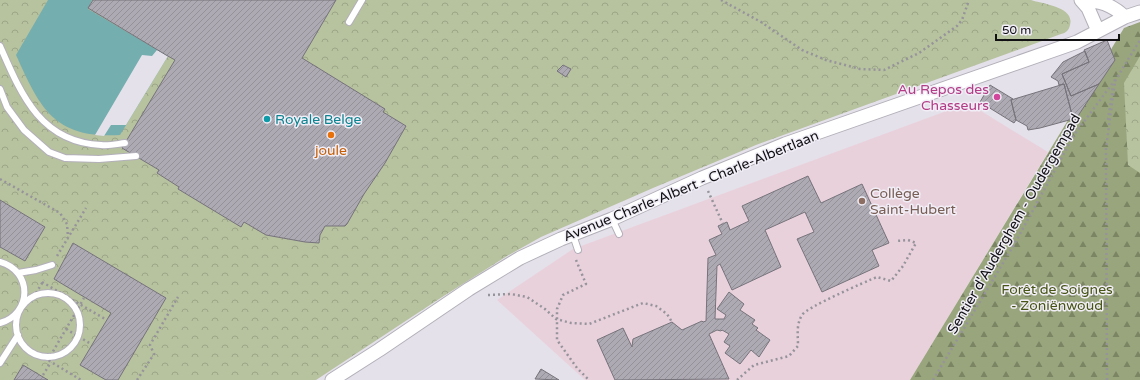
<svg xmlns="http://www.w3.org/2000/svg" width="1140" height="380" viewBox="0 0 1140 380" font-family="'Varela Round',sans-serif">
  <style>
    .education { fill: #e9d1dc }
    .forest { fill: url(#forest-firs) }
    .park { fill: url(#park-crowns) }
    .water { fill: #75aeaf }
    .pier { fill: #e4e1ea }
    .building { fill: url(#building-hatch); stroke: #76737b }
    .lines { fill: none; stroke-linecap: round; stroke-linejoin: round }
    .service-casing { stroke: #b3b0b9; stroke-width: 8 }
    .minor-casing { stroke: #b3b0b9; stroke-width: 15 }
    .path { stroke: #96949b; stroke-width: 2.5; stroke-dasharray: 2 3; stroke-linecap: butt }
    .service { stroke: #fff; stroke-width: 6 }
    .minor { stroke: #fff; stroke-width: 13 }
    .hotel-dot { fill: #d1479c; stroke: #f1eef7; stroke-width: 1.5 }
    .culture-dot { fill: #0f9aa8; stroke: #f1eef7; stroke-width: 1.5 }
    .food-dot { fill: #e8710a; stroke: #f1eef7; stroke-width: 1.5 }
    .education-dot { fill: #8d6e63; stroke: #f1eef7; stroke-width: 1.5 }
    .labels { text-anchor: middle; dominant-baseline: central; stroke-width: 3; stroke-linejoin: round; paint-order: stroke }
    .hotel-label { font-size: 14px; fill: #b23c85; stroke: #f1eef7; text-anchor: end }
    .culture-label { font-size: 14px; fill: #0d838f; stroke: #f1eef7; text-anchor: start }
    .food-label { font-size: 14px; fill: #c56008; stroke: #f1eef7 }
    .street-label { font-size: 14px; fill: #111013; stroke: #f1eef7 }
    .education-label { font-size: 14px; fill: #785e54; stroke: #f1eef7; text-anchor: start }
    .park-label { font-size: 14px; fill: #465414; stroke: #f1eef7 }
  </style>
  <defs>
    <pattern id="forest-firs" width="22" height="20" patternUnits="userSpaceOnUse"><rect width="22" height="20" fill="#99a57c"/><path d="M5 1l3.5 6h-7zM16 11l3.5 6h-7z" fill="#7b8564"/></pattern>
    <pattern id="park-crowns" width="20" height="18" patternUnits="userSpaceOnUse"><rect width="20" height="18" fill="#b7c29f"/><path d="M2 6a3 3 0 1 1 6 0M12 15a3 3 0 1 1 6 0" fill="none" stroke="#9ca688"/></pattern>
    <pattern id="building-hatch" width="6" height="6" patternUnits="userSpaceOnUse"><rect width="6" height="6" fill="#adaab3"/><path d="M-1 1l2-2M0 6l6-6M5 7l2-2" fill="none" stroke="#949199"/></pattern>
  </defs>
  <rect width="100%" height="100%" fill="#e4e1ea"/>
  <path class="education" d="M 968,103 L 1048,152 L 910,380 L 585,380 L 497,300 L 573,249 Z"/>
  <path class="forest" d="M 1140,22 L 1140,380 L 910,380 L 1124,28 Z"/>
  <path class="park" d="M 0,0 L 1031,0 C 1043,4 1075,7 1070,25 C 1069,30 1066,33 1061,34 L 756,145 L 653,188 L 541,237 L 507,256 L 439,299 L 316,380 L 0,380 Z
    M 1140,56 L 1140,173 L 1128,165 L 1124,83 Z"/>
  <path class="water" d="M 48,0 L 92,0 L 88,9 L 168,56 L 120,135 C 54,139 40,108 16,55 Z"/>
  <path class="pier" d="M 157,50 L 168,56 L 126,125 L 111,125 L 104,136 L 95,135 L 142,55 L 152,56 Z"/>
  <path class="building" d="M 93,0 L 336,0 L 302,58 L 385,109 L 383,112 L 406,126 L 385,163 L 364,194 L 347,224 L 345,226 L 325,226 L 320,235 L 319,243 L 305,242 L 266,235 L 244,222 L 241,227 L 178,189 L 179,187 L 157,173 L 159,170 L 122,148 L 175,60 L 166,55 L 88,8 Z
    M 1107,40 L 1115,60 L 1099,84 L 1071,96 L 1062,74 L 1089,62 L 1084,50 Z
    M 1085,51 L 1089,62 L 1062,74 L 1071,96 L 1099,84 L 1074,122 L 1064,84 L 1059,85 L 1058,81 L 1051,77 L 1063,62 Z
    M 563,65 L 571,69 L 566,77 L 557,71 Z
    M 1064,84 L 1073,119 L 1040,128 L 1028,130 L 1027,126 L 1016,120 L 1011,100 Z
    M 990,85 L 1013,99 L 1011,100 L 1016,120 L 1014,123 L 980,102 Z
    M 808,176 L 821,203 L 862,184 L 889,243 L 872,250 L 879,266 L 822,292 L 797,239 L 814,232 L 805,212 L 765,230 L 781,267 L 732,290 L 720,264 L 717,266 L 715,319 L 724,319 L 726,315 L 717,309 L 729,292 L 744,304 L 740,310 L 755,320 L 752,324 L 758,328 L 756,330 L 770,340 L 759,357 L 751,350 L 740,364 L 725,353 L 730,346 L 724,342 L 729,334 L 722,330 L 721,331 L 717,330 L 709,334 L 729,379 L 615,380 L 597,340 L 623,328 L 632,347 L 633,339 L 672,322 L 682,330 L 702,321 L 703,322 L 706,321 L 708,258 L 716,255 L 709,240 L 722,234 L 718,226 L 727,222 L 730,230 L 749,221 L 742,206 Z
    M 0,200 L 45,227 L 25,261 L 0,247 Z
    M 73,243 L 166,298 L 118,380 L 106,380 L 80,365 L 111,313 L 54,279 Z
    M 23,365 L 48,380 L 14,380 Z
    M 541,369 L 559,380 L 535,379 Z"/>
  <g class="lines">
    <g class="service-casing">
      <path id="service" d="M 349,22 L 362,0
        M 0,46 C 21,94 40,142 101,145 C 109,146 117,144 125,143
        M 0,89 L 7,107 L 24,130 L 49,152 L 65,158 L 99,159 L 136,156
        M 612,219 L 619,234
        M 573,235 L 578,250
        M 0,262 C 33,271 32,314 0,323
        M 18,273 L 36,270 L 52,265
        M16 325a32 32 0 1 1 64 0a32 32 0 1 1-64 0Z
        M 0,363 L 18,335"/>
    </g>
    <g class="minor-casing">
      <path id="minor" d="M 1081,0 C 1100,1 1111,4 1125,17
        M 1081,0 L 1088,8 L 1098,31
        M 332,380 L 379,350 L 469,289 L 520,258 L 561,239 L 612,219 L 702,178 L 785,144 L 1077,42 L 1125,17 L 1140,12"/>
    </g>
    <path class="path" d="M 721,0 L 761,22 L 802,50 L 826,60 L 860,69 L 884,70 L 919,53 L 957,26 L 962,20 L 969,0
      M 1115,81 L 1140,40
      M 1108,120 L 1113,87
      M 0,179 L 60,213 L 67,224 L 68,237
      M 708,191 L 723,224
      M 57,256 L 86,208
      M 576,260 L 586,284 L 563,295 L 557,309 L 557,340 L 577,368 L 589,380
      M 42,282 L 105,319
      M 36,293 L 44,280
      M 488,295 L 511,294 L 527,297 L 545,309 L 556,319 L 571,323 L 589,324 L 643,303 L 656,306 L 667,314 L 672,322
      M 66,329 L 91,344
      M 23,345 L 81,380
      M 48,360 L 84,298
      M 43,375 L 51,362
      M 137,380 L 154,354 L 150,345 L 178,297
      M 737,380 L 754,365 L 789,356 L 798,346 C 798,335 796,325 802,315 C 807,307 865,282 877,277 L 891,281 L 903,266 L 916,243 L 908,240 L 896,241
      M 933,380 L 1015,243 L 1074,135 L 1115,80
      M 1107,380 L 1106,148 L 1115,81"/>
    <use href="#service" class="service"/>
    <use href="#minor" class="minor"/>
  </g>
  <circle class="hotel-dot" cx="997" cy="97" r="4"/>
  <circle class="culture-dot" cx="267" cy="119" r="4"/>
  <circle class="food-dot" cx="331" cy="135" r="4"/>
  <circle class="education-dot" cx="862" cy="201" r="4"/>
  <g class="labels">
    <g class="hotel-label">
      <text x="989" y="89">Au Repos des<tspan x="989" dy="16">Chasseurs</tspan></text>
    </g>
    <g class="culture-label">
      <text x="275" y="119">Royale Belge</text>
    </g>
    <g class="food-label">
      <text x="331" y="150">joule</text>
    </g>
    <g class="street-label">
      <text transform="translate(691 186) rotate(-22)">Avenue Charle-Albert - Charle-Albertlaan</text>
      <text transform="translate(1014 224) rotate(-60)">Sentier d'Auderghem - Oudergempad</text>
    </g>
    <g class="education-label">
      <text x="870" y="193">Collège<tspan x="870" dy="16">Saint-Hubert</tspan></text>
    </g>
    <g class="park-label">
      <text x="1057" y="289">Forêt de Soignes<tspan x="1057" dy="16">- Zoniënwoud</tspan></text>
    </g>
  </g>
  <path d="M996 34v6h123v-6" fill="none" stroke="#111013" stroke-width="2"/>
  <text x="1002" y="34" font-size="12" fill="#111013" stroke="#f1eef7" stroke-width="3" paint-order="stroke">50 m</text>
</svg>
